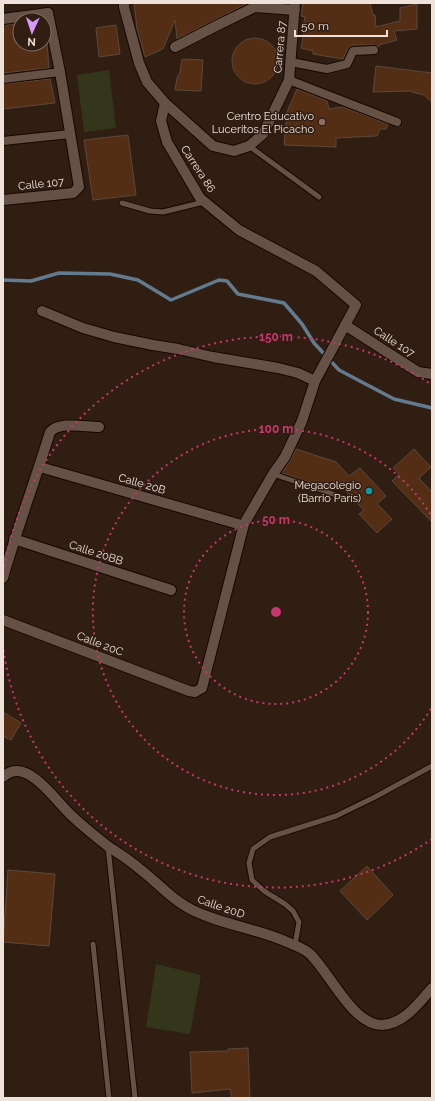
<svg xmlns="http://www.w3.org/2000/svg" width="435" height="1101" viewBox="0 0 435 1101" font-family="Raleway,sans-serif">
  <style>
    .green { fill: #33361b }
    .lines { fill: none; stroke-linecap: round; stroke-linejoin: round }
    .stream { stroke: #627b8e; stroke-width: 3.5 }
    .building { fill: #542e14; stroke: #5b483b }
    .service-casing { stroke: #170801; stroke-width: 7 }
    .pedestrian-casing { stroke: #170801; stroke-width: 10 }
    .minor-casing { stroke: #170801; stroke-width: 12 }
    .service { stroke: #655145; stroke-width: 5 }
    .pedestrian { stroke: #655145; stroke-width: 8 }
    .minor { stroke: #655145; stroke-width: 10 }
    .ring { fill: none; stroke: #c9366e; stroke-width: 2; stroke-dasharray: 2 4 }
    .education-dot { fill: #8d6e63; stroke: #301e13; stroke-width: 1.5 }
    .culture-dot { fill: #0f9aa8; stroke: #301e13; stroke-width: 1.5 }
    .labels { text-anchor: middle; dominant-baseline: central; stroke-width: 3; stroke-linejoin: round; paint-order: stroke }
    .street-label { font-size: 11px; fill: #eee2da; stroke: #301e13 }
    .poi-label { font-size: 11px; fill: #eee2da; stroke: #301e13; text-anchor: end }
    .centre { fill: #c9366e; stroke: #301e13; stroke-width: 2 }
    .ring-label { font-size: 12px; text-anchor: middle; font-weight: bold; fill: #c9366e; stroke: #301e13; stroke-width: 3; stroke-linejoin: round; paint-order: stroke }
  </style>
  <rect width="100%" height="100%" fill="#301e13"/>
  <path class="green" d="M 109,70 L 116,128 L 84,132 L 77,75 Z
    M 156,964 L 201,975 L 190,1034 L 146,1027 Z"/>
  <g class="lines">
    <path class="stream" d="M 3,280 L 31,281 L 59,273 L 110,274 L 138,280 L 171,300 L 219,280 L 227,281 L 238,294 L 284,303 L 302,324 L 314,343 L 339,370 L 394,399 L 432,408"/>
  </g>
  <path class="building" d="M 134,3 L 248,3 L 177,39 L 175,20 L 163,49 L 145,57 L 137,29 Z
    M 303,3 L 370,3 L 373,15 L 375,15 L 376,27 L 400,21 L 400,8 L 417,4 L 417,29 L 394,31 L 397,40 L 379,45 L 379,47 L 374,45 L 353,45 L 348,48 L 343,59 L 313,54 L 313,51 L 301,48 L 305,28 L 303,27 L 305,17 L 301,16 Z
    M 20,23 L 20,44 L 47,44 L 49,68 L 3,73 L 3,25 Z
    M 116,25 L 120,54 L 99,57 L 96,28 Z
    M232 61a23 23 0 1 1 46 0a23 23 0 1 1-46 0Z
    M 182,59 L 203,60 L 201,91 L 175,90 L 177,78 L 180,72 Z
    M 376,66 L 432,73 L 432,102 L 424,95 L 412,92 L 412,91 L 373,92 Z
    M 50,79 L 55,103 L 3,109 L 3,84 Z
    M 297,89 L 327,101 L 329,109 L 343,107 L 388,124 L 386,129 L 380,129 L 377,136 L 336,138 L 336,147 L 284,145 L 287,112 Z
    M 128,135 L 136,195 L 93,200 L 84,140 Z
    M 296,449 L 336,462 L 349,476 L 360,468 L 386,496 L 377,504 L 392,519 L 377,533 L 359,514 L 364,510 L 337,482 L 333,490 L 282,473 L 290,461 Z
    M 414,449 L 431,467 L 419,478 L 432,492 L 432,522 L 392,481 L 399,474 L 393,468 Z
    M 3,712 L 21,723 L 11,740 L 3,736 Z
    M 367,866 L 393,895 L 367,920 L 340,891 Z
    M 8,870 L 55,874 L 49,946 L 3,942 Z
    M 248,1048 L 250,1098 L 232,1098 L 230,1089 L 192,1093 L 190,1052 L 228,1051 L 228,1049 Z"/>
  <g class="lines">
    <g class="service-casing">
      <path id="service" d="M 249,146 L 319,197
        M 122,203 L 150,211 L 163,212 L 204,202
        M 273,474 L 345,498
        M 108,847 L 135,1098
        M 93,944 L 109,1098
        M 295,945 L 299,922 L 293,911 L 285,904 L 264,891 L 252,880 L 249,863 L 253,849 L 270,837 L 336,816 L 375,797 L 432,766"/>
    </g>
    <g class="pedestrian-casing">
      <path id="pedestrian" d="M 291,62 L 327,69 L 347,64 L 353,51 L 374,50
        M 3,79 L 60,72
        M 289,80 L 397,122
        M 3,141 L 70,134"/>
    </g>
    <g class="minor-casing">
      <path id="minor" d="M 124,3 L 124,7 L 139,63 L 147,82 L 165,103 L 213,146 L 234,151 L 249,146 L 263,134 L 289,80 L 295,3
        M 3,19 L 48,13 L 60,72 L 79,187 L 73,193 L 3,200
        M 175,47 L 218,25 L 255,7 L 295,10
        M 42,311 L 83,328 L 114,337 L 153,345 L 178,349 L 213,357 L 278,368 L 298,373 L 315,381
        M 345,325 L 418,372 L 432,374
        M 40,467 L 238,524
        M 14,539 L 171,590
        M 3,578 C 17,529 35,481 50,432 C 60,421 85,427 99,427
        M 3,620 L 189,691 L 195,692 L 202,688 L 244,524 L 273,474 L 285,457 L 302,421 L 315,381 L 356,305 L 316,271 L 239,230 L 200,198 L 167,142 L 161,121 L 165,103
        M 3,777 C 5,775 8,773 11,772 C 32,765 56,801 70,814 C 82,826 95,836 109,847 C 120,854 131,861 141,870 C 163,887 176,905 204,915 C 231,926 260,930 287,942 C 294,945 303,948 309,953 C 329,971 352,1025 382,1025 C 404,1024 419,1003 432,988"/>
    </g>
    <use href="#service" class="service"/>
    <use href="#pedestrian" class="pedestrian"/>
    <use href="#minor" class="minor"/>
  </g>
  <g class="ring">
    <circle cx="276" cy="612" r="92"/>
    <path d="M431 709A183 183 0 1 1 431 515"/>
    <path d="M432 839A275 275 0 0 1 3 646M3 578A275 275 0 0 1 432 385"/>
  </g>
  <circle class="education-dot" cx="322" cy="122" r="4"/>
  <circle class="culture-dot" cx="369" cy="491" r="4"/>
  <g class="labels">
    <g class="street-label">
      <text transform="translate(280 47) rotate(-85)">Carrera 87</text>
      <text transform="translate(198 169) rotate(57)">Carrera 86</text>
      <text transform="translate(41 184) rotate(-6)">Calle 107</text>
      <text transform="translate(394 342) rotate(33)">Calle 107</text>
      <text transform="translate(142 484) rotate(16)">Calle 20B</text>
      <text transform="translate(96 553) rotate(18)">Calle 20BB</text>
      <text transform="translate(100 644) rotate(21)">Calle 20C</text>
      <text transform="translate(221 907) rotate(19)">Calle 20D</text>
    </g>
    <g class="poi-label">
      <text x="314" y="116">Centro Educativo<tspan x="314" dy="13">Luceritos El Picacho</tspan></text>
      <text x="361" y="485">Megacolegio<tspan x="361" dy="13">(Barrio París)</tspan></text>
    </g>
  </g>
  <circle cx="276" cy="612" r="6" class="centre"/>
  <g class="ring-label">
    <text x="276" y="341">150 m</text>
    <text x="276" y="433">100 m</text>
    <text x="276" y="524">50 m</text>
  </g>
  <rect width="435" height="1101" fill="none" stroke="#eee2da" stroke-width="8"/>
  <g transform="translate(32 32) rotate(183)"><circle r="19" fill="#301e13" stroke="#7c6c63"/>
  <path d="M0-3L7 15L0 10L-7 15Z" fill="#d59bfb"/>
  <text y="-6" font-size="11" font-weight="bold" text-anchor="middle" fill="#eee2da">N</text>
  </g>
  <path d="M295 30v6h92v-6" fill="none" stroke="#eee2da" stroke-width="2"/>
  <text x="301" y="30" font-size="12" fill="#eee2da" stroke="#301e13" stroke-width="3" paint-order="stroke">50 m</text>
</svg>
